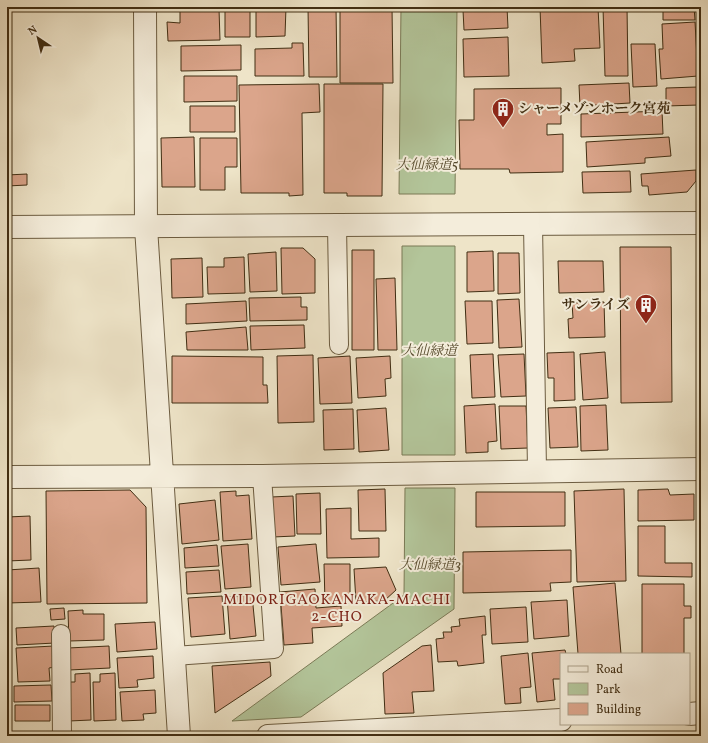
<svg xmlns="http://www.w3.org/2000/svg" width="708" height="743" viewBox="0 0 708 743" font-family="Vollkorn,'Noto Serif JP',serif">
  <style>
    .green { fill: #b3c59a; stroke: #7a7a56 }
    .building { fill: #dba58b; stroke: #412e13 }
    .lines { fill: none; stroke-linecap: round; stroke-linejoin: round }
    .service-casing { stroke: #6c5c40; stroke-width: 20 }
    .minor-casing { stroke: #6c5c40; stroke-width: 24 }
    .tertiary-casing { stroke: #6c5c40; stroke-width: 24 }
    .service { stroke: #f4eddb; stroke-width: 18 }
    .minor { stroke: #f4eddb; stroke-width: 22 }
    .tertiary { stroke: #f4eddb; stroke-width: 22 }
    .labels { text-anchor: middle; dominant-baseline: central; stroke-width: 4; stroke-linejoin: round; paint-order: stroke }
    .poi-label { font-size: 14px; font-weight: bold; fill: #412e13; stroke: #f4eddb; text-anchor: start }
    .park-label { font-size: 14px; font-style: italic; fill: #584c2e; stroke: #f4eddb }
    .neighbourhood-label { font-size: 15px; letter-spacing: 1px; fill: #7a1f14; stroke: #f4eddb }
  </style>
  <rect width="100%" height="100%" fill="#eee4c8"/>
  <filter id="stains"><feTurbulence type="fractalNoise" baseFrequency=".005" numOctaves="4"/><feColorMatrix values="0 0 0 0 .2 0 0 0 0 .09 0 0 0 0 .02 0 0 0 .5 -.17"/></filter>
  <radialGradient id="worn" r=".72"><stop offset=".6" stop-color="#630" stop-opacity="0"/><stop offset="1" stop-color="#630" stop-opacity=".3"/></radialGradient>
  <path class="green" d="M 401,7 L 457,7 L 455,194 L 399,194 Z
    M 402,246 L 455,246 L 455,455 L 402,455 Z
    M 405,488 L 455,488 L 454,609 L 301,717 L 232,721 L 404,595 Z"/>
  <path class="building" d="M 225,7 L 250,7 L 250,37 L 225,37 Z
    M 256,7 L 286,7 L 285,36 L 256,37 Z
    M 308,7 L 336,7 L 337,77 L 309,77 Z
    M 340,7 L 392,7 L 393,83 L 340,83 Z
    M 471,7 L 507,7 L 508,28 L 464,30 L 463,10 L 472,9 Z
    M 540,7 L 598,7 L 600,48 L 574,49 L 575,61 L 542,63 Z
    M 603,7 L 627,7 L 628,76 L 605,76 Z
    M 663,7 L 694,7 L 695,20 L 663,20 Z
    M 219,9 L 220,40 L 168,41 L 167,22 L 180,23 L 180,11 Z
    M 695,22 L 698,76 L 661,79 L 659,49 L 663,49 L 662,24 Z
    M 508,37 L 509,76 L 464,77 L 463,39 Z
    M 292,43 L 303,43 L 304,76 L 255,76 L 255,49 L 292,48 Z
    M 631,44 L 655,44 L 657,86 L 633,87 Z
    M 241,45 L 241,70 L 181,71 L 181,46 Z
    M 184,76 L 237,76 L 237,101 L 184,102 Z
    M 629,83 L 630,103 L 580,106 L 579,85 Z
    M 319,84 L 320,112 L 302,113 L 303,195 L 289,196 L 289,193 L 241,193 L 239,85 Z
    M 324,84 L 383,84 L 382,196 L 347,196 L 347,193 L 324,193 Z
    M 698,87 L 699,105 L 666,106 L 666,88 Z
    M 561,88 L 561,124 L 547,124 L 547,135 L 563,134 L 563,172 L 510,173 L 509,169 L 460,169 L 459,120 L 474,120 L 474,89 Z
    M 190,106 L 235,106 L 235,132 L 190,132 Z
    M 662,111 L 663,134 L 581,137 L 581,114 Z
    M 194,137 L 195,187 L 162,187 L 161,138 Z
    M 669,137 L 671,156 L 645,158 L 645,163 L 587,167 L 586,142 Z
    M 200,138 L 237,138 L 237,167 L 225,167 L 225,190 L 200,190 Z
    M 696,170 L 696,181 L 687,192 L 649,195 L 648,186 L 642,186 L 641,174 Z
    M 630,171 L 631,192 L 583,193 L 582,172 Z
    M 27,174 L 27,185 L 7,186 L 7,175 Z
    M 620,247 L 671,247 L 672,402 L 621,403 Z
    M 281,248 L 303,248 L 315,259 L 315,293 L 282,294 Z
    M 352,250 L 374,250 L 374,350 L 352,350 Z
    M 493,251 L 494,291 L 467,292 L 467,252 Z
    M 276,252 L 277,291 L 250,292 L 248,254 Z
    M 498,253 L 519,253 L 520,293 L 498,294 Z
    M 244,257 L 245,293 L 208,294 L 207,267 L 224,267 L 224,258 Z
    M 202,258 L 203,297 L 172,298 L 171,259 Z
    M 558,261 L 603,261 L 604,292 L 559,293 Z
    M 395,278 L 397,350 L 378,350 L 376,279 Z
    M 301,297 L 301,307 L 307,307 L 307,320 L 250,321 L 249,298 Z
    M 519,299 L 522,347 L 499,348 L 497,300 Z
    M 246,301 L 247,321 L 186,324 L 186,304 Z
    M 465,301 L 492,301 L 493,343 L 467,344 Z
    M 604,302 L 605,337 L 569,338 L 568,319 L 573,318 L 572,303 Z
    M 304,325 L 305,348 L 251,350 L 250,326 Z
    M 246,327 L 248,350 L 187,350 L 186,332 Z
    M 574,352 L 575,400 L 554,401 L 554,378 L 548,378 L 547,353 Z
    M 605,352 L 608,398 L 583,400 L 580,354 Z
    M 493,354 L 495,397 L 472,398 L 470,355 Z
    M 524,354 L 526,396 L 501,397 L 498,355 Z
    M 313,355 L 314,422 L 278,423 L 277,356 Z
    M 172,356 L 263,357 L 263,385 L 267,385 L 268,403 L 172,403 Z
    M 350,356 L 352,403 L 320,404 L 318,358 Z
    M 390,356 L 391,378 L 385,379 L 386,396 L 358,398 L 356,358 Z
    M 495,404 L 497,441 L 488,442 L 488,452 L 466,453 L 464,406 Z
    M 606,405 L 608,450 L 581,451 L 580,406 Z
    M 499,406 L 526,406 L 528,448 L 501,449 Z
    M 576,407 L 578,447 L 550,448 L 548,408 Z
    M 386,408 L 389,450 L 359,452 L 357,410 Z
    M 353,409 L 354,449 L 324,450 L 323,410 Z
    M 385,489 L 386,531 L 359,531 L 358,490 Z
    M 624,489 L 626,581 L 577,582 L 574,491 Z
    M 668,489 L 670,495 L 694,494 L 694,520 L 638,521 L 638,490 Z
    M 130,490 L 146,507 L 147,603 L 47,604 L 46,491 Z
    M 236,491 L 236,496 L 249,495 L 252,539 L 223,541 L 220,492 Z
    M 476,492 L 565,492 L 565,526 L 476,527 Z
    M 320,493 L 321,534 L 297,534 L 296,494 Z
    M 293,496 L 295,536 L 273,537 L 271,497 Z
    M 215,500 L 219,540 L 182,544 L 179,504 Z
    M 351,508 L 351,539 L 379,538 L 379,557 L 327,558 L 326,509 Z
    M 30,516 L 31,560 L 7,561 L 7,517 Z
    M 638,526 L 665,526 L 665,563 L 692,563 L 692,577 L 638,576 Z
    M 248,544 L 251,587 L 225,589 L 221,546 Z
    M 316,544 L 320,582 L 281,585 L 278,547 Z
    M 217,545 L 219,566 L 185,568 L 184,548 Z
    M 571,550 L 571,582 L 550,583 L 551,591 L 463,593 L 463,552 Z
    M 324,564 L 350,564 L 350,603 L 325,603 Z
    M 386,567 L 396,590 L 384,601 L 356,602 L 354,569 Z
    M 39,568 L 41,602 L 7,603 L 7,570 Z
    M 219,570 L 221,592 L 187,594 L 186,572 Z
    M 615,583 L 621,654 L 578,654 L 573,587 Z
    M 642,584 L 684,584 L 684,606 L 691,606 L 691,618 L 684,618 L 684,654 L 642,654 Z
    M 315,589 L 316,608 L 341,606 L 342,626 L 312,628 L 313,643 L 284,645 L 280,592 Z
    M 252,595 L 256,636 L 230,639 L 227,597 Z
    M 222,596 L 225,634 L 191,637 L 188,598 Z
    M 567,600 L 569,636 L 534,639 L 531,602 Z
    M 526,607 L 528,642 L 492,644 L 490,609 Z
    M 64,608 L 65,619 L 51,620 L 50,609 Z
    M 83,610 L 83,614 L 104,614 L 104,640 L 69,641 L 68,611 Z
    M 485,616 L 486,635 L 482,635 L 484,663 L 458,666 L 457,661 L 438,662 L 436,639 L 444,638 L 443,632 L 452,632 L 451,627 L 460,626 L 459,619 Z
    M 155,622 L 157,649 L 117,652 L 115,624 Z
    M 54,626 L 55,643 L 17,645 L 16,628 Z
    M 431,645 L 434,691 L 412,692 L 414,713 L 385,714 L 383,673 L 422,646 Z
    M 54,646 L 55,667 L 49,668 L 50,681 L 18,682 L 16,648 Z
    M 109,646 L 110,668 L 69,670 L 68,648 Z
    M 565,650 L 566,654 L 561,654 L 561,679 L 553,679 L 555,700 L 537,702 L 532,653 Z
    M 528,653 L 531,687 L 520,688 L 521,703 L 505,704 L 501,656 Z
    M 153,656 L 154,678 L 137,680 L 138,687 L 119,688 L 117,658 Z
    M 270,662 L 271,676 L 215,713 L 212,666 Z
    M 90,673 L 91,720 L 69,721 L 68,682 L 75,682 L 75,674 Z
    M 115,673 L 116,720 L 94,721 L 93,682 L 100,682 L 100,674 Z
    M 51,685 L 52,701 L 14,702 L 14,686 Z
    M 155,690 L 156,713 L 143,714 L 144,720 L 122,721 L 120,692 Z
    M 15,705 L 50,705 L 50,721 L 15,721 Z"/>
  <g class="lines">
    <g class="service-casing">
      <path id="service" d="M 533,224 L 537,470
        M 337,225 L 339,345
        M 61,634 L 62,736
        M 174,656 L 274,649 L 262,476"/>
    </g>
    <g class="minor-casing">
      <path id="minor" d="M 145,7 L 146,227 L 179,736
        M 7,477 L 262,476 L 701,469
        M 689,714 L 701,713
        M 268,736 L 561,720"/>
    </g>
    <g class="tertiary-casing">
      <path id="tertiary" d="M 7,227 L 701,223"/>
    </g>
    <use href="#service" class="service"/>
    <use href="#minor" class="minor"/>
    <use href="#tertiary" class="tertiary"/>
  </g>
  <defs>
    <g id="building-pin" transform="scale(1.15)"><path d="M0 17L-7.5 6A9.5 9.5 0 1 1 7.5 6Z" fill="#8f2418" stroke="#f4eddb"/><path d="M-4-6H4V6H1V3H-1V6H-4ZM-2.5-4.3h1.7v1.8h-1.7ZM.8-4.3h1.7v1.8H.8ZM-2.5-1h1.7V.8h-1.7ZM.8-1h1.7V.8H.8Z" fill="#fff"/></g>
  </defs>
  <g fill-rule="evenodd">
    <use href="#building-pin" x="503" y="109"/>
    <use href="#building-pin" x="646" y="305"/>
  </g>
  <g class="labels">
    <g class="poi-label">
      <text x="518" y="109">シャーメゾンホーク宮苑</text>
      <text x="630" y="305" text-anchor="end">サンライズ</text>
    </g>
    <g class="park-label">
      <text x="427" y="165">大仙緑道5</text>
      <text x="429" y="351">大仙緑道</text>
      <text x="430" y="565">大仙緑道3</text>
    </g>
    <g class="neighbourhood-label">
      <text x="337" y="600">MIDORIGAOKANAKA-MACHI<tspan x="337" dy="17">2-CHO</tspan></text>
    </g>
  </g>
  <rect width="708" height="743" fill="none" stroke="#eee4c8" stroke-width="24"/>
  <rect x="8" y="8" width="692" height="727" fill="none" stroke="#412e13" stroke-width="2"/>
  <rect x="12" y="12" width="684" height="719" fill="none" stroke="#412e13"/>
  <rect x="560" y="653" width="130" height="72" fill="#f4eddb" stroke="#aca18b"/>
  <rect x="568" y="666" width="20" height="6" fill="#f4eddb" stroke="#aca18b"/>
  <text x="596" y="673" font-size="12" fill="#412e13">Road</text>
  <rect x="568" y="683" width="20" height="12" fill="#b3c59a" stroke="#aca18b"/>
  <text x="596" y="693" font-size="12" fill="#412e13">Park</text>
  <rect x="568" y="703" width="20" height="12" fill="#dba58b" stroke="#aca18b"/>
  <text x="596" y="713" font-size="12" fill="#412e13">Building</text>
  <g transform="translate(38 38) rotate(325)" stroke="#f4eddb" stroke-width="3" paint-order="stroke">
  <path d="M0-3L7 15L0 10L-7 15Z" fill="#412e13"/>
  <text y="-6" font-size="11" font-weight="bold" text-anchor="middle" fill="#412e13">N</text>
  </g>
  <rect width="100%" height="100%" filter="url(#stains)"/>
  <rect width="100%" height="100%" fill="url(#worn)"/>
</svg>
